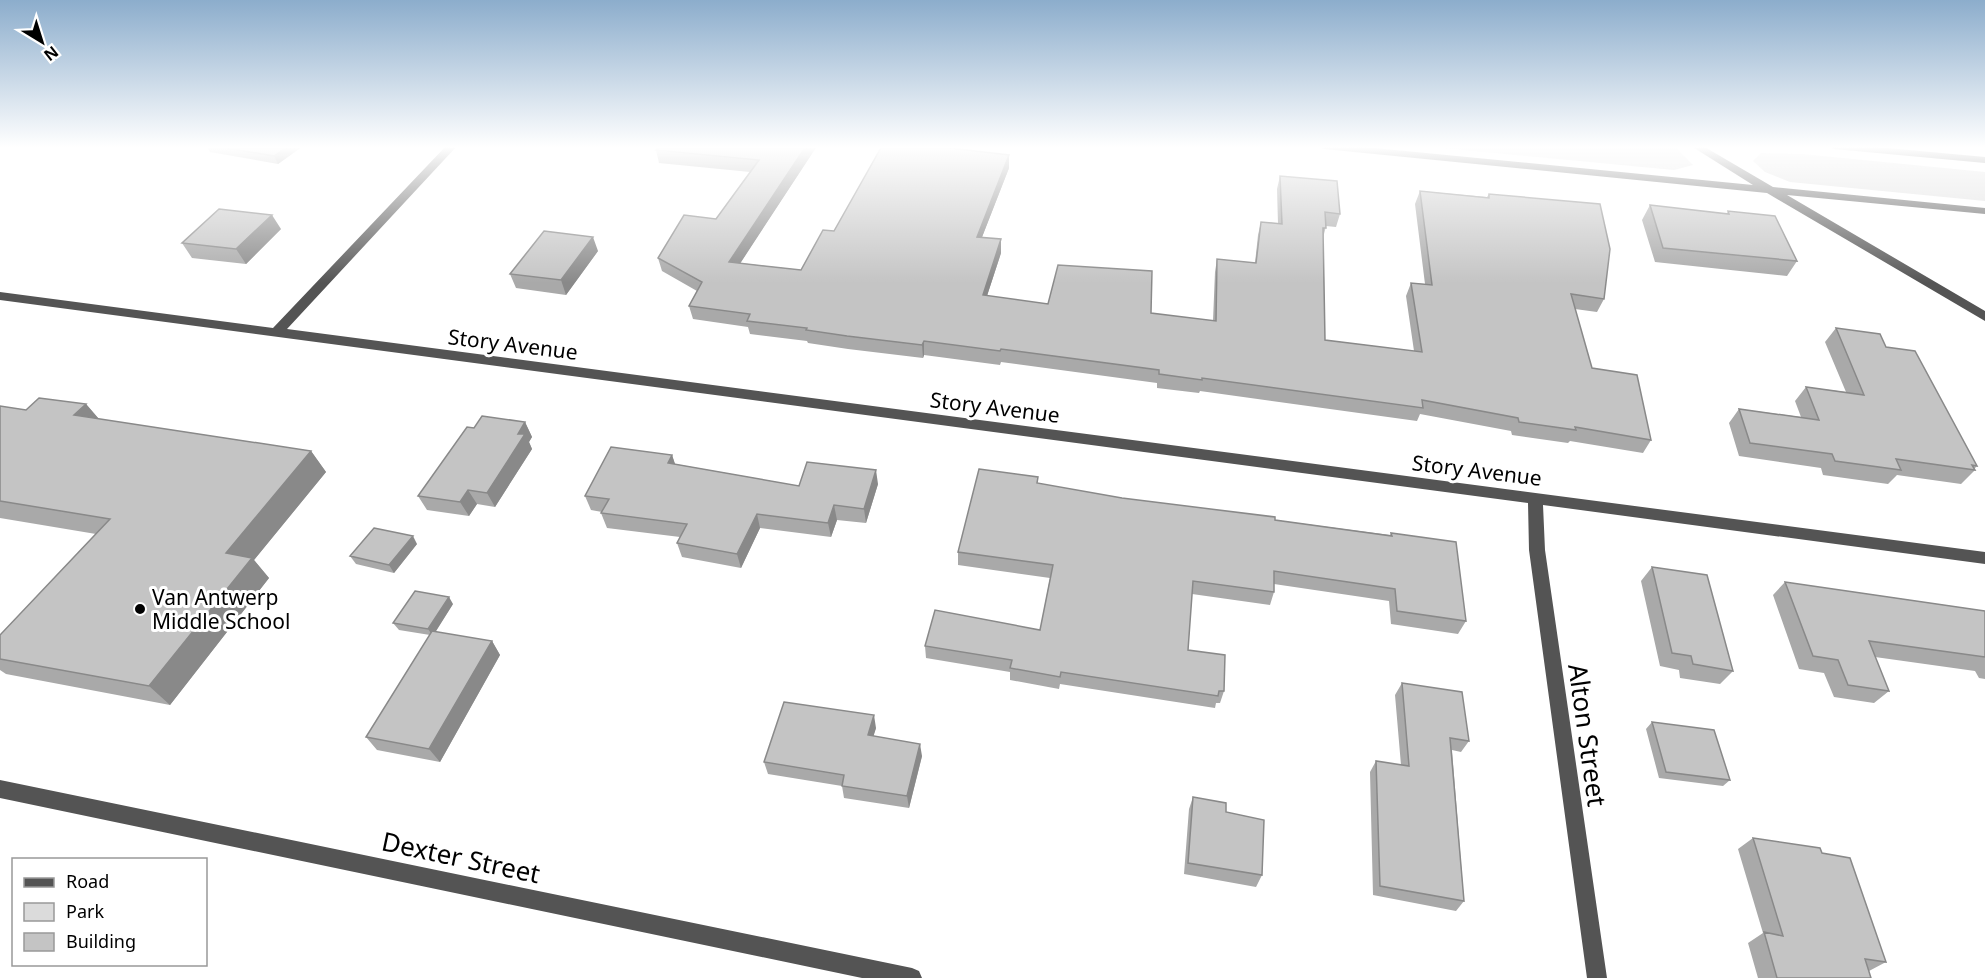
<svg xmlns="http://www.w3.org/2000/svg" width="1985" height="978" viewBox="0 0 1985 978" font-family="'Noto Sans',sans-serif">
  <style>
    .green { fill: #dbdbdb }
    .lines { fill: none; stroke-linecap: round; stroke-linejoin: round }
    .minor { fill: #545454; fill-rule: evenodd }
    .wall { fill: #a9a9a9 }
    .shaded-wall { fill: #898989 }
    .building { fill: #c4c4c4; stroke: #898989; stroke-width: 1.5 }
    .poi-dot { fill: #000; stroke: #fff; stroke-width: 2 }
    .labels { text-anchor: middle; dominant-baseline: central; stroke-width: 6; stroke-linejoin: round; paint-order: stroke }
    .street-label { font-size: 21px; fill: #000; stroke: #fff }
    .poi-label { font-size: 21px; fill: #000; stroke: #fff; text-anchor: start }
    .near-street-label { font-size: 26px; fill: #000; stroke: #fff }
  </style>
  <rect width="100%" height="100%" fill="#fff"/>
  <path class="green" d="M 1422,146 L 1669,146 L 1677,149 L 1693,165 L 1674,170 Z
    M 1761,153 L 1802,154 L 1985,172 L 1985,201 L 1790,182 L 1765,172 L 1753,161 Z"/>
  <g class="lines">
    <path class="minor" d="M 446,146 L 457,146 L 287,329 L 1985,552 L 1985,564 L 1543,505 L 1545,550 L 1607,978 L 1587,978 L 1529,550 L 1528,503 L 0,300 L 0,292 L 273,328 Z
      M 1319,146 L 1354,146 L 1753,185 L 1691,146 L 1703,146 L 1773,187 L 1985,208 L 1985,214 L 1787,195 L 1985,311 L 1985,321 L 1767,193 L 1324,149 Z
      M 1829,146 L 1866,146 L 1985,157 L 1985,163 L 1834,149 Z
      M 0,780 L 912,968 L 919,971 L 922,978 L 862,978 L 0,798 Z"/>
  </g>
  <path class="wall" d="M 206,146 L 303,146 L 278,164 L 210,152 Z
    M 817,146 L 740,263 L 801,270 L 834,231 L 1009,155 L 1009,168 L 982,237 L 1001,253 L 987,296 L 1048,304 L 1151,313 L 1213,321 L 1215,272 L 1217,259 L 1255,263 L 1258,235 L 1261,222 L 1278,224 L 1277,189 L 1280,176 L 1340,214 L 1336,227 L 1326,226 L 1323,238 L 1325,340 L 1414,351 L 1406,296 L 1411,283 L 1425,284 L 1415,204 L 1420,191 L 1487,197 L 1489,194 L 1604,299 L 1597,312 L 1575,309 L 1592,368 L 1651,440 L 1643,453 L 1570,441 L 1568,443 L 1512,435 L 1511,431 L 1420,414 L 1417,421 L 1200,391 L 1199,393 L 1157,388 L 1157,383 L 1001,362 L 1000,365 L 924,355 L 923,358 L 848,349 L 808,343 L 807,341 L 750,334 L 748,327 L 693,319 L 689,306 L 697,291 L 662,271 L 658,258 L 716,219 L 750,172 L 659,163 L 656,150 Z
    M 1650,205 L 1727,214 L 1728,211 L 1797,261 L 1787,276 L 1655,262 L 1642,220 Z
    M 281,229 L 246,264 L 192,258 L 182,243 Z
    M 598,251 L 566,295 L 516,288 L 510,274 Z
    M 1836,328 L 1886,347 L 1977,466 L 1974,469 L 1975,470 L 1961,484 L 1897,475 L 1888,484 L 1823,475 L 1821,468 L 1739,456 L 1729,423 L 1739,409 L 1801,417 L 1795,401 L 1806,387 L 1846,392 L 1825,342 Z
    M 86,404 L 99,419 L 311,451 L 326,472 L 254,560 L 269,578 L 170,705 L 6,674 L 0,670 L 0,635 L 96,534 L 0,518 L 0,406 L 26,410 Z
    M 525,422 L 532,437 L 529,442 L 532,449 L 495,507 L 477,504 L 469,516 L 427,510 L 418,496 L 474,428 Z
    M 672,455 L 675,464 L 799,486 L 878,484 L 866,523 L 837,520 L 831,537 L 760,528 L 741,568 L 682,557 L 677,543 L 680,537 L 607,528 L 601,513 L 602,512 L 591,510 L 585,496 Z
    M 1038,484 L 1122,498 L 1275,520 L 1390,535 L 1391,533 L 1466,621 L 1458,634 L 1391,624 L 1389,601 L 1274,584 L 1274,592 L 1270,605 L 1192,594 L 1188,650 L 1224,691 L 1220,703 L 1216,703 L 1215,708 L 1060,684 L 1059,689 L 1010,680 L 1010,672 L 926,658 L 925,646 L 1040,630 L 1050,578 L 958,565 L 958,552 Z
    M 417,544 L 394,573 L 356,564 L 350,556 Z
    M 1652,567 L 1733,671 L 1720,684 L 1680,678 L 1679,670 L 1660,666 L 1641,581 Z
    M 1785,582 L 1985,611 L 1985,679 L 1979,678 L 1975,671 L 1875,657 L 1889,691 L 1874,703 L 1834,697 L 1824,673 L 1799,669 L 1773,595 Z
    M 453,604 L 435,632 L 492,641 L 500,655 L 440,762 L 377,750 L 366,737 L 430,635 L 399,630 L 393,623 Z
    M 1402,683 L 1469,741 L 1461,752 L 1452,750 L 1464,901 L 1456,911 L 1373,895 L 1370,772 L 1376,761 L 1401,765 L 1395,695 Z
    M 1652,722 L 1730,780 L 1723,786 L 1659,778 L 1646,729 Z
    M 876,728 L 873,736 L 922,756 L 909,808 L 844,798 L 842,786 L 768,774 L 764,762 Z
    M 1193,797 L 1226,812 L 1262,875 L 1256,887 L 1184,874 L 1189,809 Z
    M 1753,838 L 1822,853 L 1886,962 L 1869,971 L 1871,978 L 1758,978 L 1748,943 L 1763,933 L 1738,849 Z"/>
  <path class="shaded-wall" d="M 288,146 L 303,146 L 278,164 L 274,156 Z
    M 806,146 L 817,146 L 732,276 L 729,262 Z
    M 1009,155 L 1009,168 L 977,250 L 977,237 Z
    M 272,215 L 281,229 L 246,264 L 236,249 Z
    M 593,237 L 598,251 L 566,295 L 561,280 Z
    M 1001,239 L 1001,253 L 983,308 L 983,295 Z
    M 924,341 L 924,355 L 923,358 L 922,345 Z
    M 86,404 L 104,425 L 74,415 Z
    M 525,422 L 532,437 L 529,442 L 532,449 L 495,507 L 487,493 L 518,434 Z
    M 311,451 L 326,472 L 254,560 L 269,578 L 170,705 L 149,686 L 226,553 Z
    M 672,455 L 677,470 L 668,463 Z
    M 876,470 L 878,484 L 866,523 L 864,509 Z
    M 468,490 L 477,504 L 469,516 L 460,502 Z
    M 834,505 L 837,520 L 831,537 L 828,523 Z
    M 757,514 L 760,528 L 741,568 L 737,554 Z
    M 413,536 L 417,544 L 394,573 L 389,565 Z
    M 449,597 L 453,604 L 433,636 L 428,629 Z
    M 492,641 L 500,655 L 440,762 L 429,749 Z
    M 874,715 L 876,728 L 870,748 L 868,735 Z
    M 920,744 L 922,756 L 909,808 L 907,796 Z"/>
  <path class="building" d="M 215,146 L 288,146 L 274,156 Z
    M 659,146 L 806,146 L 729,262 L 801,270 L 823,230 L 834,231 L 882,146 L 932,146 L 1009,155 L 977,237 L 1001,239 L 983,295 L 1048,304 L 1058,265 L 1152,271 L 1151,313 L 1216,321 L 1217,259 L 1256,263 L 1261,222 L 1282,224 L 1280,176 L 1337,181 L 1340,214 L 1325,212 L 1326,228 L 1323,228 L 1325,340 L 1422,352 L 1411,283 L 1432,285 L 1420,191 L 1489,198 L 1489,194 L 1600,204 L 1610,249 L 1604,299 L 1571,294 L 1592,368 L 1637,375 L 1651,440 L 1575,427 L 1576,430 L 1519,422 L 1518,418 L 1422,400 L 1423,408 L 1202,378 L 1202,380 L 1159,374 L 1159,370 L 1001,349 L 1000,351 L 924,341 L 922,345 L 847,336 L 806,330 L 807,328 L 747,321 L 750,314 L 689,306 L 702,282 L 658,258 L 684,215 L 716,219 L 759,160 L 656,150 Z
    M 1650,205 L 1729,214 L 1728,211 L 1775,216 L 1797,261 L 1663,248 Z
    M 219,209 L 272,215 L 236,249 L 182,243 Z
    M 544,231 L 593,237 L 561,280 L 510,274 Z
    M 1836,328 L 1880,334 L 1886,347 L 1915,351 L 1977,466 L 1972,465 L 1975,470 L 1896,459 L 1901,470 L 1835,461 L 1832,454 L 1750,443 L 1739,409 L 1819,420 L 1806,387 L 1864,395 Z
    M 39,398 L 86,404 L 74,415 L 311,451 L 226,553 L 252,558 L 149,686 L 0,659 L 0,635 L 110,519 L 0,501 L 0,406 L 26,410 Z
    M 482,416 L 525,422 L 518,434 L 525,434 L 487,493 L 468,490 L 460,502 L 418,496 L 467,427 L 474,428 Z
    M 611,447 L 672,455 L 668,463 L 799,486 L 807,462 L 876,470 L 864,509 L 834,505 L 828,523 L 757,514 L 737,554 L 677,543 L 687,524 L 601,513 L 609,499 L 585,496 Z
    M 979,469 L 1038,477 L 1037,483 L 1122,498 L 1275,517 L 1275,520 L 1392,536 L 1391,533 L 1456,542 L 1466,621 L 1397,611 L 1395,589 L 1274,571 L 1274,592 L 1193,581 L 1188,650 L 1225,655 L 1224,691 L 1219,691 L 1218,696 L 1061,672 L 1060,677 L 1010,668 L 1012,660 L 925,646 L 935,610 L 1040,630 L 1053,565 L 958,552 Z
    M 374,528 L 413,536 L 389,565 L 350,556 Z
    M 1652,567 L 1707,575 L 1733,671 L 1693,664 L 1691,656 L 1672,653 Z
    M 1785,582 L 1985,611 L 1985,657 L 1869,641 L 1889,691 L 1848,685 L 1838,660 L 1813,656 Z
    M 415,591 L 449,597 L 428,629 L 393,623 Z
    M 432,631 L 492,641 L 429,749 L 366,737 Z
    M 1402,683 L 1462,692 L 1469,741 L 1450,738 L 1464,901 L 1380,886 L 1376,761 L 1409,766 Z
    M 784,702 L 874,715 L 868,735 L 920,744 L 907,796 L 842,786 L 844,775 L 764,762 Z
    M 1652,722 L 1714,730 L 1730,780 L 1666,772 Z
    M 1193,797 L 1226,803 L 1226,812 L 1264,820 L 1262,875 L 1188,863 Z
    M 1753,838 L 1820,848 L 1822,853 L 1850,858 L 1886,962 L 1865,959 L 1871,978 L 1777,978 L 1764,932 L 1783,936 Z"/>
  <linearGradient id="sky" x2="0" y2="1"><stop stop-color="#8cadcc"/><stop offset="0.52" stop-color="#fff"/><stop offset="1" stop-color="#fff" stop-opacity="0"/></linearGradient>
  <rect width="1985" height="283" fill="url(#sky)"/>
  <circle class="poi-dot" cx="140" cy="609" r="6"/>
  <g class="labels">
    <g class="street-label">
      <text transform="translate(513 344) rotate(7)">Story Avenue</text>
      <text transform="translate(995 407) rotate(7)">Story Avenue</text>
      <text transform="translate(1477 470) rotate(7)">Story Avenue</text>
    </g>
    <g class="poi-label">
      <text x="152" y="597">Van Antwerp<tspan x="152" dy="24">Middle School</tspan></text>
    </g>
    <g class="near-street-label">
      <text transform="translate(1588 735) rotate(82)">Alton Street</text>
      <text transform="translate(461 857) rotate(12)">Dexter Street</text>
    </g>
  </g>
  <rect x="12" y="858" width="195" height="108" fill="#ffffff" stroke="#999999" stroke-width="1.5"/>
  <rect x="24" y="878" width="30" height="9" fill="#545454" stroke="#999999" stroke-width="1.5"/>
  <text x="66" y="888" font-size="18" fill="#000000">Road</text>
  <rect x="24" y="903" width="30" height="18" fill="#dbdbdb" stroke="#999999" stroke-width="1.5"/>
  <text x="66" y="918" font-size="18" fill="#000000">Park</text>
  <rect x="24" y="933" width="30" height="18" fill="#c4c4c4" stroke="#999999" stroke-width="1.5"/>
  <text x="66" y="948" font-size="18" fill="#000000">Building</text>
  <g transform="translate(42 42) rotate(142)" stroke="#ffffff" stroke-width="4.5" paint-order="stroke">
  <path d="M0-4.5L10 22L0 15L-10 22Z" fill="#000000"/>
  <text y="-9" font-size="16" font-weight="bold" text-anchor="middle" fill="#000000">N</text>
  </g>
</svg>
